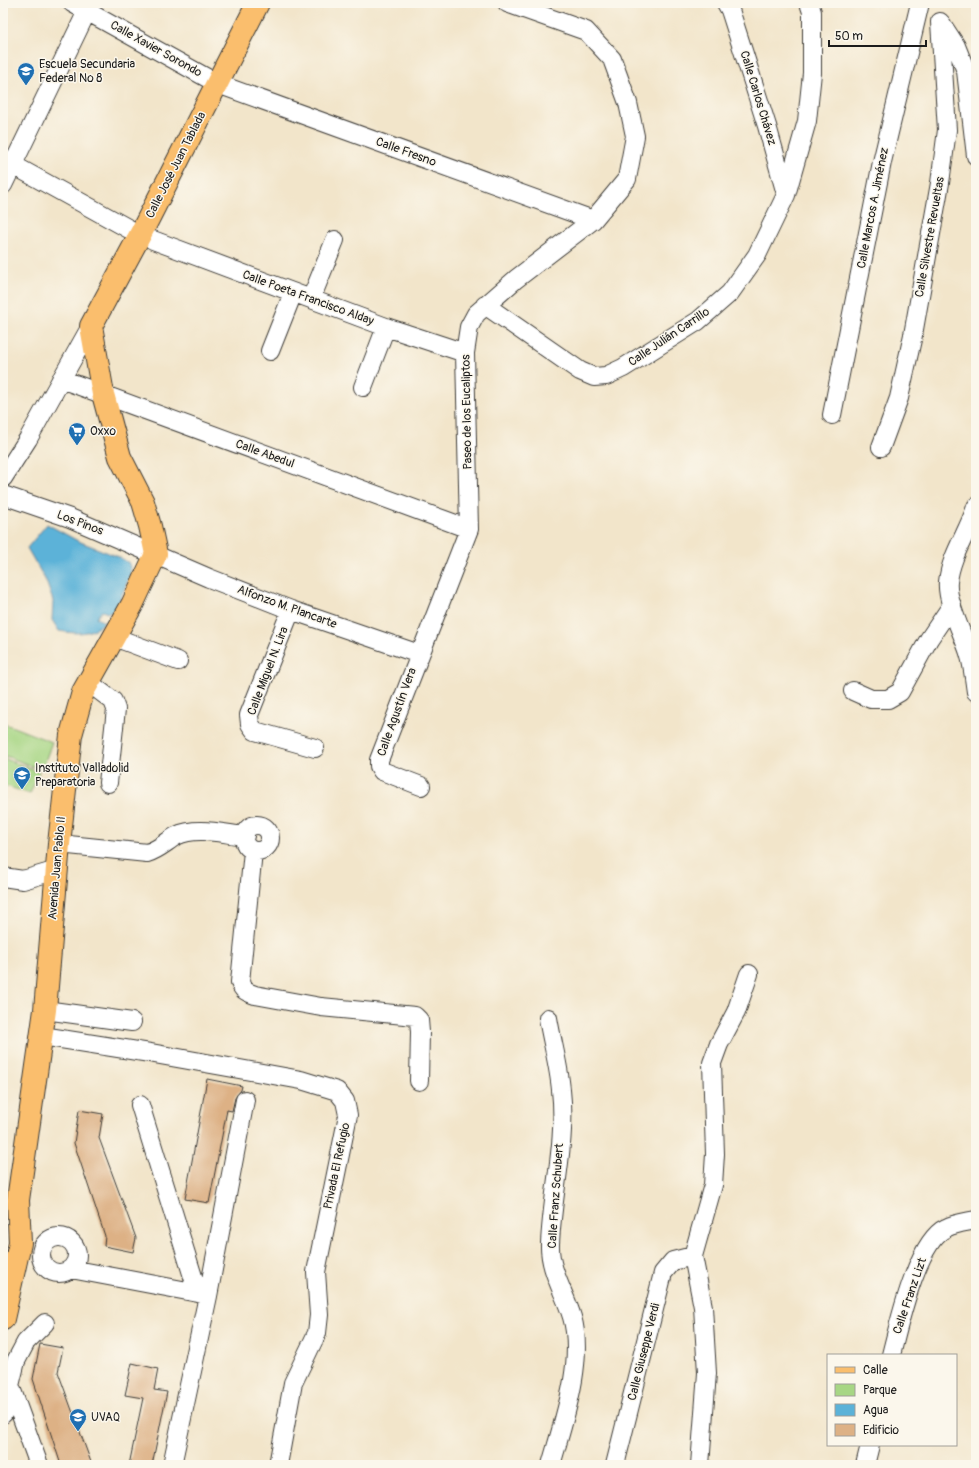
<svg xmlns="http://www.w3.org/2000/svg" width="979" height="1468" viewBox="0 0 979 1468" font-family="Pangolin,sans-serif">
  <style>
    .green { fill: #a7d684; stroke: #627950 }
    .water { fill: #5bb2d8; stroke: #3c677a }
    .building { fill: #ddb185 }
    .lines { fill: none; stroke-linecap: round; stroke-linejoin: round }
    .minor-casing { stroke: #3c3a36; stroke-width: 20 }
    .major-casing { stroke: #3c3a36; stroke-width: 24 }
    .minor { stroke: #fff; stroke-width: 18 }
    .major { stroke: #fabe6d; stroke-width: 22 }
    .labels { text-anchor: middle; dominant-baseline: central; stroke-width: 3; stroke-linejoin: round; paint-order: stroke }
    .street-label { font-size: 12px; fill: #1c1c1c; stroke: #fbf7ec }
    .poi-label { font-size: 12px; fill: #1c1c1c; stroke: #fbf7ec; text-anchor: start }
  </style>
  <rect width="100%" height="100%" fill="#fbf7ec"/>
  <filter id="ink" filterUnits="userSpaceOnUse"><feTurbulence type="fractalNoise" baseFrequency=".025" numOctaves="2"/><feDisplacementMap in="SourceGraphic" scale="8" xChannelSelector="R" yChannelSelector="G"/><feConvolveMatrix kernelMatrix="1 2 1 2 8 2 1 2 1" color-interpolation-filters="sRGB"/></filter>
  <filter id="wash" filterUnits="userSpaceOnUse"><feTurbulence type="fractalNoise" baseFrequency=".012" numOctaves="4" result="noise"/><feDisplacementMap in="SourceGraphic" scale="16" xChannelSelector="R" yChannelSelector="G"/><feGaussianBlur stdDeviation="0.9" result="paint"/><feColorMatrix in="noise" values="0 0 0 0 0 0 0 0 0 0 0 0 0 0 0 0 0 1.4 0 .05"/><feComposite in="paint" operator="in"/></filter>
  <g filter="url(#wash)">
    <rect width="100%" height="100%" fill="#f2e5ca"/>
    <path class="green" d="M 3,723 L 52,742 L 42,770 L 3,755 Z
      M 3,758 L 39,772 L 30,794 L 3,785 Z"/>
    <path class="water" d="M 47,524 L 78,541 L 119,557 L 129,563 L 131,573 L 115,611 L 108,613 L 102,611 L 96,618 L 105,622 C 90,635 78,634 59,631 L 52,620 L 53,601 L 46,581 L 27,548 Z"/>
    <g id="blocks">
      <path class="building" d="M 207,1079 L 242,1086 L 241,1090 L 235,1098 L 232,1111 L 227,1110 L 209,1203 L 185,1199 Z
        M 79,1110 L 103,1114 L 99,1138 L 136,1238 L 133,1252 L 104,1246 L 105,1236 L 74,1143 Z
        M 40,1344 L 63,1348 L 58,1372 L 92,1465 L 61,1465 L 33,1379 Z
        M 132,1363 L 158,1369 L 154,1390 L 167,1392 L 152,1465 L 129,1465 L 143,1398 L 125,1395 Z"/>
    </g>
  </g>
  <g filter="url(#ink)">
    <use href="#blocks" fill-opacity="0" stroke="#3c3a36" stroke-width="1"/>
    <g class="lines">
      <g class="minor-casing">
        <path id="minor" d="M 72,3 L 218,84 L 593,220
          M 726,3 L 730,10 L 767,126 L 786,194
          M 941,23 L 956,46 L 966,71 L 976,156
          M 4,160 L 140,235
          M 3,185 L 91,3
          M 153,240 L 386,327 L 465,353
          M 311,299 L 335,240
          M 485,305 L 580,371 L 594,377 L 606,376 L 623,368 L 698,321 L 730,293 L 757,255 L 786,195 L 807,121 L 812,73 L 812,12 L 809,3
          M 270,351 L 293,293
          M 61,379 L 469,529
          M 363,387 L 386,327
          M 832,415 L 882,162 L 920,3
          M 881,447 L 899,398 L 913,335 L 940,183 L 947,130 L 940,22
          M 3,478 L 28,439 L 91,326
          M 3,495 L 70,518 L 209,578 L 291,610 L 419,654
          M 976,507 C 968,533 951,554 948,582 C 946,601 963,634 969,653 C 973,665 974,679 976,692
          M 291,610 L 249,715 L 250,724 L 255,731 L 315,748
          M 114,637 L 178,661
          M 88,682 L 113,701 L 116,709 L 108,783
          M 853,691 L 871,699 L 888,699 L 900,692 L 929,639 L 952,605
          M 421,786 L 382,771 L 379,766 L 379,760 L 469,529 L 465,353 L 469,327 L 476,314 L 516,279 L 593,220 L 627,179 L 635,136 L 628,103 L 612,59 L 586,31 L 507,3
          M244 838a13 13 0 1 1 26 0a13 13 0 1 1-26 0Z
          M 59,844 L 147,853 C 158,850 166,842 176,836 C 196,826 224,834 245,836
          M 253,851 L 240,982 C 242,990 246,992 255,995 L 321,1007 L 415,1016 L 419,1020 L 420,1032 L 419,1081
          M 3,877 L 23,880 L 57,870
          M 45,1010 L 132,1022
          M 548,1018 C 552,1042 559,1066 561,1090 C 567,1141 552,1193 550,1244 C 549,1270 565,1293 572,1317 C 585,1361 563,1422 551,1465
          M 42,1036 L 150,1053 L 301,1080 L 337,1091 L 345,1101 L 348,1115 L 316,1272 L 319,1315 L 317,1333 L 293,1383 L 278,1465
          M 140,1105 L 198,1293 L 208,1296 L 172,1465
          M41 1255a18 18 0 1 1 36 0a18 18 0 1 1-36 0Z
          M 71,1269 L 198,1293
          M 208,1296 L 245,1100
          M 891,1355 C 899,1324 917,1241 946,1228 C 955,1223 967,1222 976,1220
          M 10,1385 L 39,1465
          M 3,1414 L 16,1361 L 26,1342 L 45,1323
          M 615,1465 L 663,1273 L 673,1261 L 693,1256
          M 700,1465 L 707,1373 L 703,1307 L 693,1256 L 713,1185 L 715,1154 L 712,1063 L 719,1044 L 736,1012 L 749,974
          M 865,1465 L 870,1445"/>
      </g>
      <g class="major-casing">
        <path id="major" d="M 3,1319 L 20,1243 L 18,1200 L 45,1010 L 59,844 L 71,735 L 83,692 L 132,605 L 156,554 L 150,526 L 143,502 L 120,457 L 103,394 L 91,326 L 140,235 L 258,3"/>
      </g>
      <use href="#minor" class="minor"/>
      <use href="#major" class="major"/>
    </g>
  </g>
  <defs>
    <g id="school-pin" transform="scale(0.9)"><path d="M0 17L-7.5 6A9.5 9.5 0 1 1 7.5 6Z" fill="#1f6fb2" stroke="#fbf7ec"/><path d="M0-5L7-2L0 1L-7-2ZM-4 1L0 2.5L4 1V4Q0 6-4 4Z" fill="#fff"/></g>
    <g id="supermarket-pin" transform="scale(0.9)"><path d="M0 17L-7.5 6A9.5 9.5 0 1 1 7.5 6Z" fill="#1f6fb2" stroke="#fbf7ec"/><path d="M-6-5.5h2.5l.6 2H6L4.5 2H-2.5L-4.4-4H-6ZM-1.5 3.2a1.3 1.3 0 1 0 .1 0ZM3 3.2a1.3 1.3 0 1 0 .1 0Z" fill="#fff"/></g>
    <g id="university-pin" transform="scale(0.9)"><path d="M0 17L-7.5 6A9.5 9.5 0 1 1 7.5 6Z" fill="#1f6fb2" stroke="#fbf7ec"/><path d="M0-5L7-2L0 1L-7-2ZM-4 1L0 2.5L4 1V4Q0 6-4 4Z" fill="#fff"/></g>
  </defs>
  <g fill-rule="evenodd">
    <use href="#school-pin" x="26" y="71"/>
    <use href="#supermarket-pin" x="77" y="431"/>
    <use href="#university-pin" x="22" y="775"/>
    <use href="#school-pin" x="78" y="1417"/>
  </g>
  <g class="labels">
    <g class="street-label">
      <text transform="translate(156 49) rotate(29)">Calle Xavier Sorondo</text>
      <text transform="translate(758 98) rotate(73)">Calle Carlos Chávez</text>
      <text transform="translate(406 152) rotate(20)">Calle Fresno</text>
      <text transform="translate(176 165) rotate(-63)">Calle José Juan Tablada</text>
      <text transform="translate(873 208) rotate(-79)">Calle Marcos A. Jiménez</text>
      <text transform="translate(930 237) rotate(-80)">Calle Silvestre Revueltas</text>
      <text transform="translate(308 298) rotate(20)">Calle Poeta Francisco Alday</text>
      <text transform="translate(669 337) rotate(-34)">Calle Julián Carrillo</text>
      <text transform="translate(467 412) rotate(-91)">Paseo de los Eucaliptos</text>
      <text transform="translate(265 454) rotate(20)">Calle Abedul</text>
      <text transform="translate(80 523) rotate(21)">Los Pinos</text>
      <text transform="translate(287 607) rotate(20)">Alfonzo M. Plancarte</text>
      <text transform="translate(268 671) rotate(-69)">Calle Miguel N. Lira</text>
      <text transform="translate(397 712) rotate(-70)">Calle Agustín Vera</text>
      <text transform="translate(57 868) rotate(-85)">Avenida Juan Pablo II</text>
      <text transform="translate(337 1166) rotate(-78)">Privada El Refugio</text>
      <text transform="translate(556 1196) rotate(-86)">Calle Franz Schubert</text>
      <text transform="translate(910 1296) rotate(-71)">Calle Franz Lizt</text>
      <text transform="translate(644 1352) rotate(-76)">Calle Giuseppe Verdi</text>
    </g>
    <g class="poi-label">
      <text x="39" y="64">Escuela Secundaria<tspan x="39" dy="14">Federal No 8</tspan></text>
      <text x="90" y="431">Oxxo</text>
      <text x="35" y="768">Instituto Valladolid<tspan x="35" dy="14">Preparatoria</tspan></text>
      <text x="91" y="1417">UVAQ</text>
    </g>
  </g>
  <rect width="979" height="1468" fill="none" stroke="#fbf7ec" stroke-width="16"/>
  <rect x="827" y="1354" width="130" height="92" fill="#fbf7ec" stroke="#a29f99"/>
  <rect x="835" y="1367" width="20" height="6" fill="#fabe6d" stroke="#a29f99"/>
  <text x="863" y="1374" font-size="12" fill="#1c1c1c">Calle</text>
  <rect x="835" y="1384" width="20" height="12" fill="#a7d684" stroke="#a29f99"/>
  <text x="863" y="1394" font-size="12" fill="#1c1c1c">Parque</text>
  <rect x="835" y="1404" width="20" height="12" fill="#5bb2d8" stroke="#a29f99"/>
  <text x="863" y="1414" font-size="12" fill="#1c1c1c">Agua</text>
  <rect x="835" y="1424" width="20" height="12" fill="#ddb185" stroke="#a29f99"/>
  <text x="863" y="1434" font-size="12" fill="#1c1c1c">Edificio</text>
  <path d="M829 40v6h97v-6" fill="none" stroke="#1c1c1c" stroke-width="2"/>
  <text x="835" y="40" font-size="12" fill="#1c1c1c" stroke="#fbf7ec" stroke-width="3" paint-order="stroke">50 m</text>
</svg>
